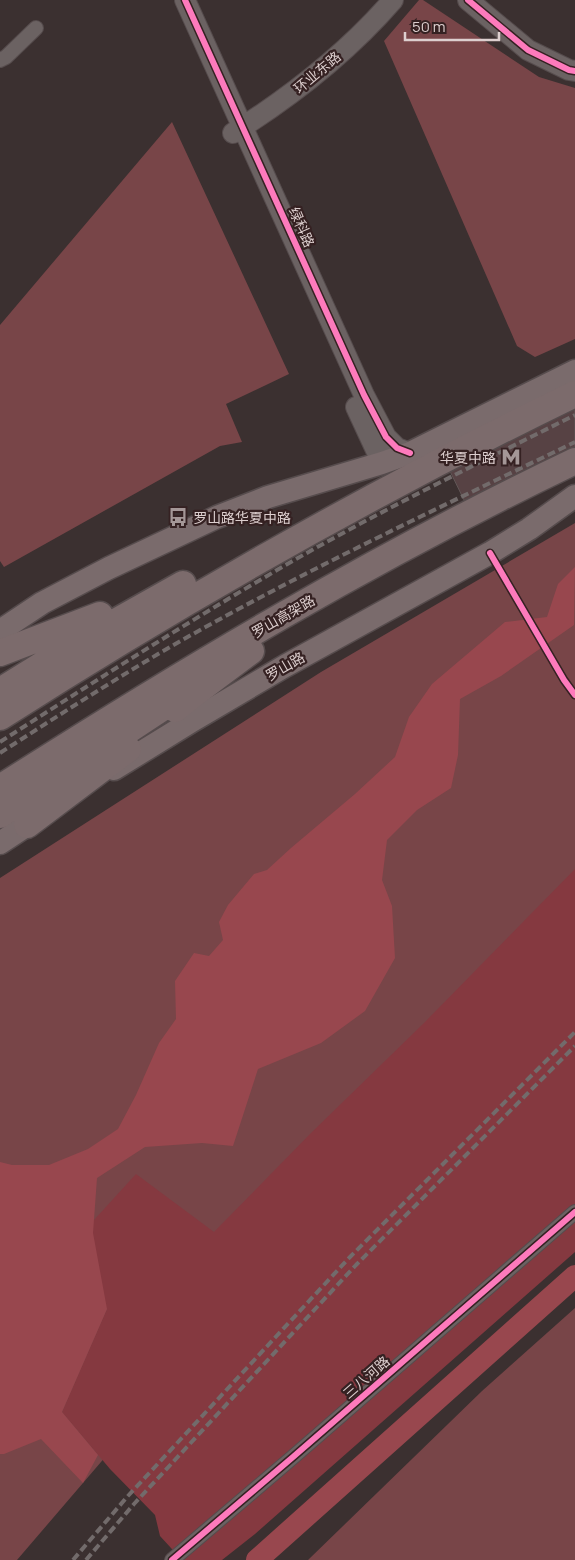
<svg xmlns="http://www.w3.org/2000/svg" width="575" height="1560" viewBox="0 0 575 1560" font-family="Manrope,'Noto Sans SC',sans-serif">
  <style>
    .green { fill: #784548 }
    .forest { fill: #853940 }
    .water { fill: #98474e }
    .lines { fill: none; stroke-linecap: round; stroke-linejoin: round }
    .river { stroke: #98474e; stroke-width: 22 }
    .building { fill: #574244; stroke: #615656 }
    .street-casing { stroke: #564c4d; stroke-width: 16 }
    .secondary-casing { stroke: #564c4d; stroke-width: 22 }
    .primary-casing { stroke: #564c4d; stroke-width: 25 }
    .highway-casing { stroke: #564c4d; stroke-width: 29 }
    .street { stroke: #6b6262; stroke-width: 14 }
    .secondary { stroke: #6b6262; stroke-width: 20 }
    .primary { stroke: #7a6b6c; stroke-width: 22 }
    .highway { stroke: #7c6b6c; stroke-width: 26 }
    .rail { stroke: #726b6b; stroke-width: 4; stroke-dasharray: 8 4; stroke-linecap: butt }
    .cycleway-casing { stroke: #352122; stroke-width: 9 }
    .cycleway { stroke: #fd7abc; stroke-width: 6 }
    .labels { text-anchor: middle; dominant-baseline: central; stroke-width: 4.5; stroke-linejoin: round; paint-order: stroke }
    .street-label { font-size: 14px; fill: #ddcfcf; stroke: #352122 }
    .poi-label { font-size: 14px; fill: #ddcfcf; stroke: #352122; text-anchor: end }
  </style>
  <rect width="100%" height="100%" fill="#3b3030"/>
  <path class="green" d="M 419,0 L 423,0 L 539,77 L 575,88 L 575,339 L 535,357 L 517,346 L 384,41 Z
    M 172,122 L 289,374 L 226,404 L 242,442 L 220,446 L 4,567 L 0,561 L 0,325 Z
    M 575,523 L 575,949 L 179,1371 L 17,1560 L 0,1560 L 0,878 L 321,672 Z
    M 575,1308 L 575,1560 L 308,1560 L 482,1391 Z"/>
  <path class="forest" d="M 575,869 L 575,1252 L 255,1534 L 222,1560 L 182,1560 L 160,1536 L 155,1515 L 110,1469 L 62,1412 L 107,1309 L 73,1243 L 136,1174 L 214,1232 L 310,1134 L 425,1022 Z"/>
  <path class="water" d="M 575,567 L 574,625 L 501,676 L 460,699 L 458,755 L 451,788 L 417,810 L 387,840 L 382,880 L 392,906 L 395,958 L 365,1011 L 321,1043 L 258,1069 L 233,1146 L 202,1143 L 145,1147 L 97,1178 L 93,1233 L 107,1309 L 62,1412 L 98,1455 L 83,1483 L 41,1439 L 4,1454 L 0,1454 L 0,1162 L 12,1165 L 49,1165 L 88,1149 L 118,1129 L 136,1095 L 159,1043 L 176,1019 L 175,981 L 194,953 L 209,956 L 223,940 L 219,922 L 228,905 L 254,874 L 267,870 L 291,848 L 355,794 L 395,757 L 409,717 L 432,684 L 505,622 L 547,617 L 558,584 Z"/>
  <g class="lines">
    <path class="river" d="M 257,1560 L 575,1276"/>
  </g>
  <path class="building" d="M 575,401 L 575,450 L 466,504 L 447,465 Z"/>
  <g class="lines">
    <g class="street-casing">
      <path id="street" d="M 0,60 L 6,57 L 36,28
        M 172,1560 L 293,1457 L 575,1212"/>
    </g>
    <g class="secondary-casing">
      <path id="secondary" d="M 185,0 L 364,395 L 386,437 L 397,448 L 410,453
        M 468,0 L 528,50 L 569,70 L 575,71
        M 233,133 C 292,96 347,53 393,0
        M 356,407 L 382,463"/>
    </g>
    <g class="primary-casing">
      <path id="primary" d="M 0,631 L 42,603 L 109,568 L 217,517 L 268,497 L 382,463 L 410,453 L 575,371
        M 114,769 L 192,721 L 285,666 L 490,553 L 529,529 L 575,496
        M 0,843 L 41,816"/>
    </g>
    <g class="highway-casing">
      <path id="highway" d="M 0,653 L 100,615
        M 0,691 L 69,648 L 183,584
        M 175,709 L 195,693 L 251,651
        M 0,717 C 186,598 377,490 575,394
        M 0,788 C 186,669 376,556 575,461
        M 0,815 L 185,693
        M 27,825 L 128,749"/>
    </g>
    <use href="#street" class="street"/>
    <use href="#secondary" class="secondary"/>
    <use href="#primary" class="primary"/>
    <use href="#highway" class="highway"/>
    <path class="rail" d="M 0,742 C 103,676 206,610 312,550 C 398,502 487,459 575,415
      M 0,753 C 56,717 112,681 170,647 C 301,572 439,508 575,442
      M 73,1560 L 127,1497 L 349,1258 L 575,1032
      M 86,1560 L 134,1504 L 356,1265 L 575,1046"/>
    <g class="cycleway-casing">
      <path id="cycleway" d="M 185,0 L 364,395 L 386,437 L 397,448 L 410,453
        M 468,0 L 528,50 L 569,70 L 575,71
        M 490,553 L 564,680 L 575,695
        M 172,1560 L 293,1457 L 575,1212"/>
    </g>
    <use href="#cycleway" class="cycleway"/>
  </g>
  <defs>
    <g id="metro-bare" transform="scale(1.5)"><path d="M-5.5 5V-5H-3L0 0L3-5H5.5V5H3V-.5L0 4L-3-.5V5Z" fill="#a49797" stroke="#352122" stroke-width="2.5" paint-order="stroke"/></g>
    <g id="bus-bare" transform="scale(1.5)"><path d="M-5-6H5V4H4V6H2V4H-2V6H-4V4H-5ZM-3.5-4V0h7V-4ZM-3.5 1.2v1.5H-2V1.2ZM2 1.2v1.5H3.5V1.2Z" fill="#a49797" stroke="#352122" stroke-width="2.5" paint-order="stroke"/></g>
  </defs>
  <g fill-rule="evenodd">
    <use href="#metro-bare" x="511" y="457"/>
    <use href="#bus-bare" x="178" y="517"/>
  </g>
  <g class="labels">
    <g class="street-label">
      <text transform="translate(317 72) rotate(-40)">环业东路</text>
      <text transform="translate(302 227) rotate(66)">绿科路</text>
      <text transform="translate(283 616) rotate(-30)">罗山高架路</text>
      <text transform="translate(285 666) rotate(-30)">罗山路</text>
      <text transform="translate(366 1377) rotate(-41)">三八河路</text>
    </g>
    <g class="poi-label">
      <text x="496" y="457">华夏中路</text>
      <text x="193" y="517" text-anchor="start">罗山路华夏中路</text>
    </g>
  </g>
  <path d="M405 32v8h94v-8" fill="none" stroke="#ddcfcf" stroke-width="2.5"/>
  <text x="412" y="32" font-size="15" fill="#ddcfcf" stroke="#352122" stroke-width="4" paint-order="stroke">50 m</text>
</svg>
